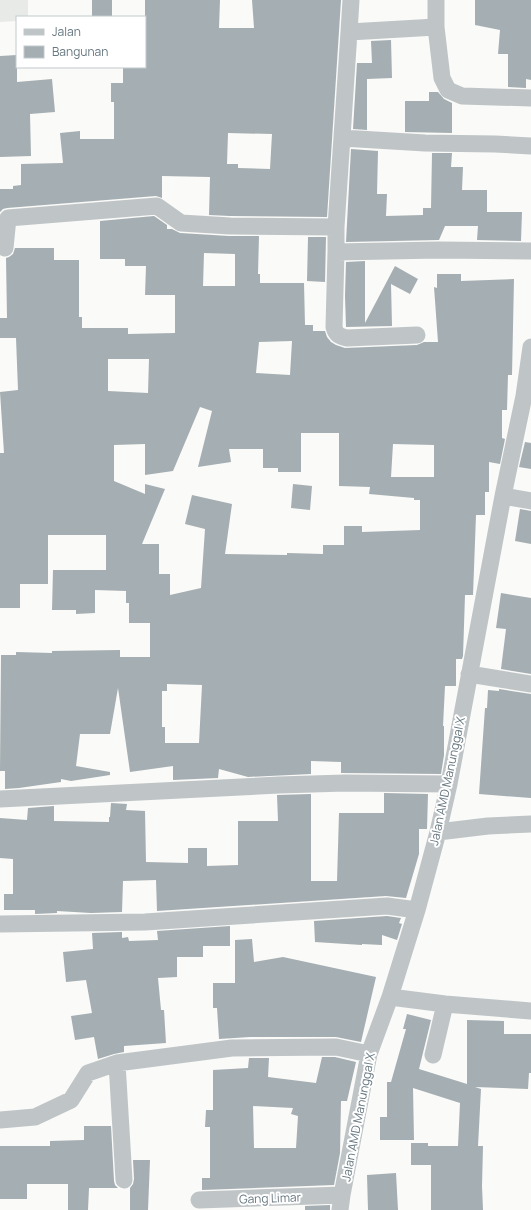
<svg xmlns="http://www.w3.org/2000/svg" width="531" height="1210" viewBox="0 0 531 1210" font-family="Manrope,sans-serif">
  <style>
    .built { fill: #e8eae8 }
    .building { fill: #a5aeb2; fill-rule: evenodd }
    .lines { fill: none; stroke-linecap: round; stroke-linejoin: round }
    .street { stroke: #bfc4c7; stroke-width: 17 }
    .labels { text-anchor: middle; dominant-baseline: central; stroke-width: 4; stroke-linejoin: round; paint-order: stroke }
    .street-label { font-size: 12px; fill: #677880; stroke: #fff }
  </style>
  <rect width="100%" height="100%" fill="#fafaf8"/>
  <path class="built" d="M 0,0 L 28,0 L 28,17 L 17,17 L 17,21 L 0,22 Z"/>
  <path class="building" d="M 92,0 L 112,0 L 112,17 L 92,17 Z
    M 145,0 L 220,0 L 219,28 L 254,28 L 252,0 L 341,0 L 327,217 L 230,216 L 209,215 L 210,177 L 162,176 L 162,198 L 156,196 L 7,208 L 3,209 L 0,212 L 0,189 L 13,189 L 13,186 L 21,185 L 21,164 L 63,163 L 60,133 L 80,131 L 80,139 L 114,139 L 114,102 L 111,102 L 111,83 L 123,83 L 123,67 L 145,67 ZM 228,133 L 272,134 L 270,169 L 238,168 L 238,164 L 227,164 Z
    M 475,0 L 531,0 L 531,80 L 526,79 L 526,88 L 508,87 L 508,54 L 498,54 L 500,30 L 475,25 Z
    M 391,40 L 392,78 L 367,79 L 367,130 L 353,129 L 357,63 L 372,63 L 371,41 Z
    M 17,55 L 17,82 L 52,79 L 55,112 L 30,114 L 31,156 L 0,157 L 0,56 Z
    M 429,92 L 438,92 L 444,99 L 452,103 L 452,133 L 405,132 L 405,101 L 429,101 Z
    M 351,149 L 378,151 L 377,194 L 387,194 L 386,216 L 423,215 L 423,208 L 431,208 L 432,153 L 452,153 L 451,167 L 463,167 L 462,190 L 487,190 L 487,212 L 522,212 L 521,241 L 477,240 L 478,226 L 445,226 L 439,240 L 346,242 Z
    M 154,216 L 167,225 L 167,229 L 172,229 L 180,233 L 229,236 L 259,236 L 258,274 L 260,274 L 260,283 L 304,283 L 305,325 L 313,325 L 313,331 L 325,331 L 327,337 L 331,342 L 336,345 L 345,348 L 417,345 L 424,342 L 438,342 L 434,287 L 437,288 L 437,274 L 461,274 L 461,281 L 514,279 L 512,375 L 508,375 L 507,410 L 502,410 L 502,438 L 505,439 L 500,464 L 489,462 L 489,492 L 485,492 L 485,515 L 476,515 L 473,595 L 465,595 L 463,656 L 462,659 L 456,659 L 456,686 L 445,686 L 443,726 L 444,726 L 444,755 L 441,774 L 341,773 L 341,762 L 311,761 L 311,774 L 248,777 L 219,769 L 218,778 L 173,780 L 173,766 L 130,772 L 118,688 L 110,734 L 80,734 L 76,766 L 110,772 L 110,775 L 71,781 L 61,779 L 61,782 L 19,788 L 5,789 L 5,771 L 0,771 L 1,655 L 16,655 L 16,652 L 52,653 L 52,651 L 120,650 L 120,657 L 150,657 L 150,623 L 129,623 L 129,603 L 126,603 L 126,591 L 95,590 L 95,613 L 76,614 L 76,610 L 52,610 L 53,570 L 106,570 L 106,535 L 48,535 L 48,584 L 20,584 L 20,608 L 0,608 L 0,453 L 4,453 L 0,392 L 18,390 L 16,338 L 0,338 L 0,318 L 7,318 L 6,258 L 9,257 L 13,254 L 15,248 L 54,248 L 54,260 L 79,260 L 79,317 L 82,317 L 82,328 L 128,328 L 128,334 L 175,333 L 175,295 L 145,295 L 146,266 L 125,266 L 125,259 L 100,259 L 100,221 ZM 204,253 L 235,254 L 235,286 L 203,286 ZM 292,341 L 290,375 L 256,373 L 259,342 ZM 108,359 L 149,359 L 148,393 L 108,391 ZM 200,407 L 212,411 L 198,467 L 231,462 L 229,449 L 263,449 L 263,468 L 278,468 L 278,472 L 301,472 L 301,433 L 339,433 L 339,486 L 370,487 L 369,494 L 414,498 L 414,500 L 420,500 L 420,530 L 362,532 L 362,526 L 344,526 L 344,545 L 323,545 L 323,554 L 287,553 L 287,555 L 225,554 L 232,504 L 192,495 L 185,524 L 205,529 L 201,588 L 170,595 L 170,574 L 159,574 L 159,544 L 142,544 L 165,489 L 145,484 L 145,494 L 114,481 L 114,445 L 145,444 L 145,475 L 173,471 ZM 393,444 L 434,445 L 434,477 L 391,477 ZM 167,684 L 202,685 L 199,743 L 165,743 L 165,727 L 162,727 L 162,691 L 167,691 Z
    M 308,237 L 326,237 L 325,282 L 307,281 Z
    M 365,261 L 365,323 L 395,266 L 418,279 L 410,294 L 391,284 L 392,326 L 346,327 L 345,296 L 346,262 Z
    M 525,442 L 531,443 L 531,469 L 519,467 Z
    M 293,484 L 312,486 L 310,510 L 291,508 Z
    M 520,509 L 531,511 L 531,544 L 515,541 Z
    M 501,593 L 531,598 L 531,674 L 501,669 L 506,629 L 496,628 Z
    M 499,689 L 531,694 L 531,798 L 479,794 L 485,708 L 487,708 L 488,690 L 499,691 Z
    M 384,793 L 428,794 L 427,829 L 419,829 L 419,854 L 406,898 L 386,896 L 157,911 L 156,880 L 123,881 L 122,912 L 91,913 L 57,911 L 57,913 L 35,914 L 35,910 L 4,910 L 4,894 L 13,894 L 13,859 L 0,858 L 0,818 L 27,820 L 28,808 L 54,806 L 54,821 L 109,822 L 109,817 L 110,817 L 111,803 L 127,804 L 126,810 L 145,811 L 146,862 L 188,863 L 188,848 L 207,848 L 207,866 L 238,865 L 238,821 L 278,821 L 277,795 L 311,794 L 311,881 L 337,881 L 339,813 L 384,813 Z
    M 387,916 L 401,918 L 399,923 L 402,924 L 397,940 L 382,935 L 382,945 L 362,944 L 362,945 L 315,942 L 314,921 Z
    M 230,926 L 230,946 L 203,946 L 203,957 L 177,957 L 177,977 L 158,978 L 161,1010 L 164,1010 L 166,1043 L 124,1046 L 124,1052 L 114,1054 L 98,1059 L 94,1037 L 75,1040 L 71,1016 L 92,1013 L 86,980 L 66,982 L 63,952 L 93,949 L 92,933 L 122,932 L 122,938 L 128,937 L 129,941 L 158,940 L 157,931 Z
    M 252,939 L 254,962 L 283,957 L 376,977 L 361,1042 L 336,1037 L 250,1037 L 219,1039 L 217,1008 L 213,1008 L 213,983 L 235,983 L 235,940 Z
    M 407,1014 L 431,1020 L 419,1069 L 467,1084 L 467,1020 L 504,1021 L 504,1034 L 531,1034 L 531,1073 L 529,1073 L 528,1089 L 475,1087 L 481,1089 L 478,1146 L 483,1146 L 482,1186 L 483,1210 L 431,1210 L 431,1165 L 411,1165 L 411,1143 L 428,1143 L 428,1146 L 458,1146 L 460,1103 L 413,1088 L 414,1140 L 380,1140 L 380,1117 L 387,1117 L 387,1082 L 391,1082 L 406,1029 L 403,1029 Z
    M 322,1057 L 335,1057 L 356,1062 L 347,1101 L 341,1101 L 340,1153 L 334,1185 L 202,1190 L 202,1178 L 210,1178 L 210,1127 L 205,1127 L 206,1110 L 213,1110 L 213,1070 L 248,1068 L 249,1058 L 269,1058 L 268,1077 L 316,1083 ZM 253,1106 L 293,1108 L 291,1114 L 298,1116 L 296,1148 L 254,1148 Z
    M 84,1126 L 111,1126 L 114,1181 L 115,1185 L 118,1188 L 89,1188 L 88,1210 L 68,1210 L 68,1184 L 27,1184 L 27,1199 L 0,1199 L 0,1146 L 50,1146 L 50,1141 L 84,1140 Z
    M 133,1160 L 150,1160 L 148,1210 L 130,1210 L 130,1188 L 133,1184 L 134,1179 Z
    M 396,1173 L 398,1210 L 368,1210 L 367,1175 Z
    M 330,1205 L 330,1210 L 305,1210 L 305,1206 Z"/>
  <g class="lines">
    <path class="street" d="M 351,0 L 349,32 L 436,27
      M 436,0 L 436,27 L 442,78 L 448,90 L 462,96 L 531,98
      M 349,32 L 336,227 L 336,252 L 439,250 L 531,251
      M 342,138 L 425,143 L 495,144 L 531,146
      M 5,248 L 8,218 L 157,206 L 181,223 L 230,226 L 336,227
      M 336,252 L 334,327 C 336,335 339,336 347,338 L 417,335
      M 503,496 L 531,501
      M 469,674 L 531,684
      M 0,799 L 279,785 L 345,783 L 449,784
      M 438,832 L 488,826 L 531,824
      M 0,924 L 145,922 L 387,906 L 417,910
      M 390,997 L 445,1004 L 531,1011
      M 433,1055 L 445,1004
      M 117,1063 L 124,1180
      M 0,1120 L 35,1117 L 71,1100 L 88,1073 L 117,1063 L 232,1048 L 336,1047 L 369,1054
      M 199,1200 L 342,1195
      M 340,1210 L 342,1195 L 369,1054 L 390,997 L 417,910 L 438,832 L 449,784 L 503,496 L 524,396 L 531,347"/>
  </g>
  <g class="labels">
    <g class="street-label">
      <text transform="translate(447 781) rotate(-78)">Jalan AMD Manunggal X</text>
      <text transform="translate(358 1117) rotate(-79)">Jalan AMD Manunggal X</text>
      <text transform="translate(270 1198) rotate(-2)">Gang Limar</text>
    </g>
  </g>
  <rect x="16" y="16" width="130" height="52" fill="#ffffff" stroke="#c2c9cc"/>
  <rect x="24" y="29" width="20" height="6" fill="#bfc4c7" stroke="#c2c9cc"/>
  <text x="52" y="36" font-size="12" fill="#677880">Jalan</text>
  <rect x="24" y="46" width="20" height="12" fill="#a5aeb2" stroke="#c2c9cc"/>
  <text x="52" y="56" font-size="12" fill="#677880">Bangunan</text>
</svg>
